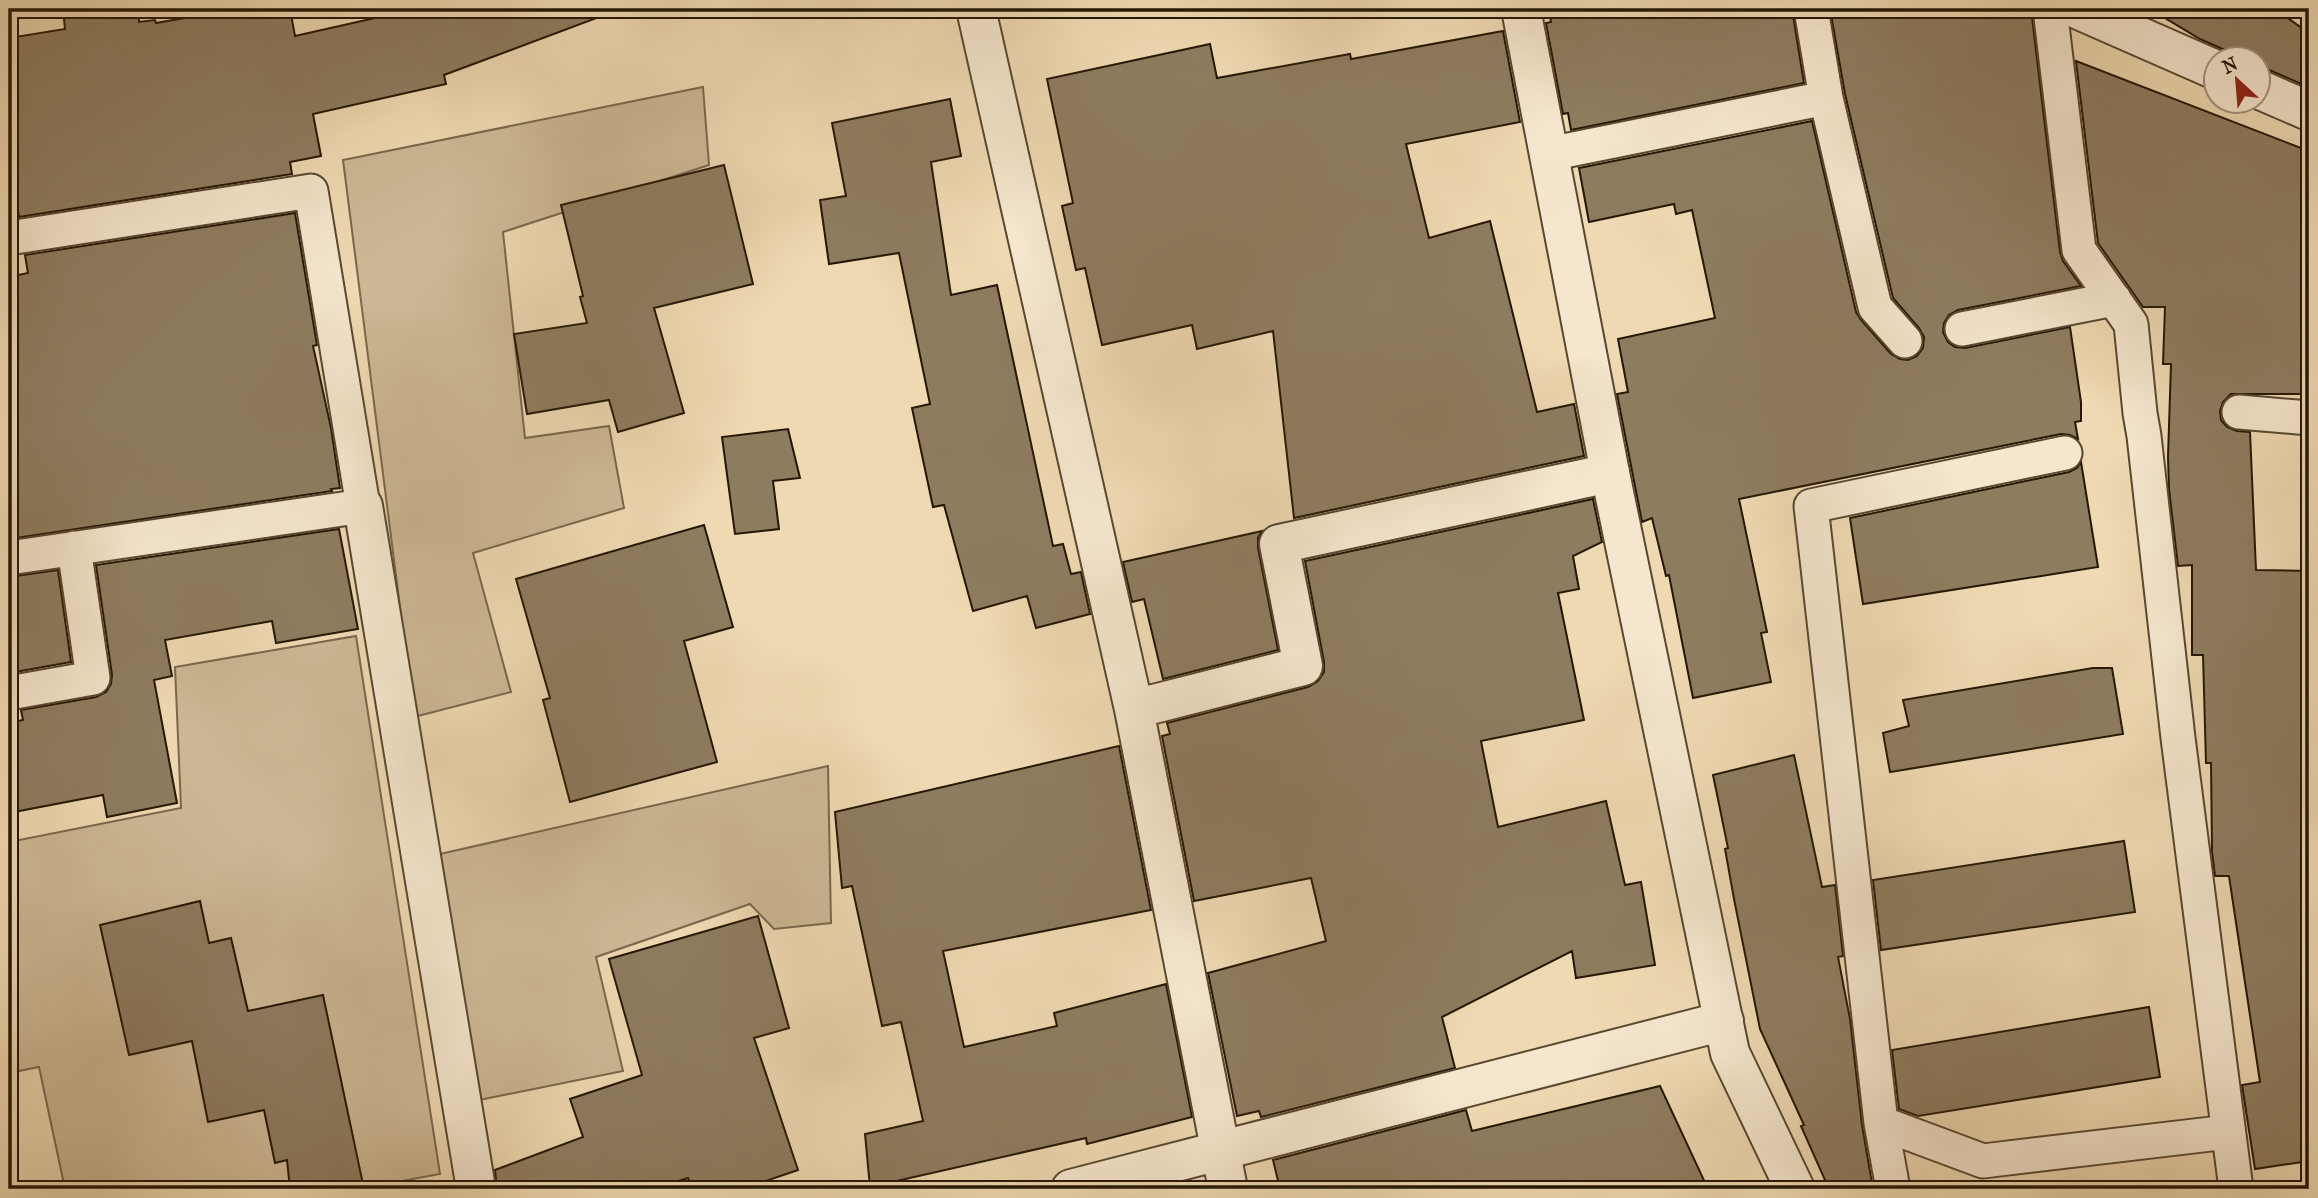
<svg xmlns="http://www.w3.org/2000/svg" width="2318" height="1198" viewBox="0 0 2318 1198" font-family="'IM FELL French Canon',serif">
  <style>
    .green { fill: #cdb895; stroke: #79684d; stroke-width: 2 }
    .building { fill: #8e7c5f; stroke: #251705; stroke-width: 2 }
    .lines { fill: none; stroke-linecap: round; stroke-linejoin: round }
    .service-casing { stroke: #584830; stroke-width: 37 }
    .minor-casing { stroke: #584830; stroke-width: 42 }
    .tertiary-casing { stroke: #584830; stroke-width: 42 }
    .service { stroke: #f5e6cd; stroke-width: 33 }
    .minor { stroke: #f5e6cd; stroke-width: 38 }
    .tertiary { stroke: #f5e6cd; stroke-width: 38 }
  </style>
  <rect width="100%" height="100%" fill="#efd9b2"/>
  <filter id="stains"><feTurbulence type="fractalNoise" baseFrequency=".00286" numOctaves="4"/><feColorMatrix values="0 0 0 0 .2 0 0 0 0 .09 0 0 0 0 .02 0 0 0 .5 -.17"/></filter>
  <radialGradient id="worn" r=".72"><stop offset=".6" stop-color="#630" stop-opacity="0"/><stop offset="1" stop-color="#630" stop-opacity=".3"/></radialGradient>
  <path class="green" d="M 703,87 L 709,165 L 503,232 L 525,438 L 609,426 L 624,508 L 473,553 L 511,692 L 414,717 L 343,160 Z
    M 356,636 L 440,1174 L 358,1189 L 65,1189 L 39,1067 L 9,1073 L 9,842 L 181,808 L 175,667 Z
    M 828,766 L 831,923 L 774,929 L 750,904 L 596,957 L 623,1071 L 474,1101 L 440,854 Z"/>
  <path class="building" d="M 63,9 L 138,9 L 139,22 L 155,20 L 156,23 L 236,9 L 290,9 L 295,36 L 415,9 L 609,9 L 610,13 L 444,75 L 446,84 L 313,114 L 321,156 L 290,162 L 292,174 L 19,217 L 9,151 L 9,38 L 65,29 Z
    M 1549,9 L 1792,9 L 1804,83 L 1571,130 L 1568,113 L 1563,114 L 1546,23 L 1551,22 Z
    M 1830,9 L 2031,9 L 2060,252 L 2063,261 L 2081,286 L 1958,310 L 1949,315 L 1944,323 L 1943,332 L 1948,342 L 1955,347 L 1965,348 L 2070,327 L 2081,402 L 2081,421 L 2075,422 L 2078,439 L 2070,435 L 2061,434 L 1739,499 L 1767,632 L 1761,633 L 1771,682 L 1693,698 L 1669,575 L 1666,576 L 1652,518 L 1642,522 L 1617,394 L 1628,392 L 1618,339 L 1715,318 L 1692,210 L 1676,214 L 1674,204 L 1589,222 L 1579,168 L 1812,121 L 1856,312 L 1861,320 L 1891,354 L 1900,359 L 1908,360 L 1917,356 L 1923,348 L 1924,337 L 1919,328 L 1893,298 L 1845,94 Z
    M 2150,9 L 2275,9 L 2306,31 L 2306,86 L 2267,69 L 2258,68 L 2258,60 L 2235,60 L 2225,50 L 2200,39 Z
    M 1503,31 L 1520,122 L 1406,144 L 1429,238 L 1490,221 L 1537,412 L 1574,404 L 1584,456 L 1294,518 L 1273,331 L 1197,349 L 1192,325 L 1102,345 L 1085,268 L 1076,270 L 1062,206 L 1073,203 L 1047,79 L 1210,44 L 1217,78 L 1350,54 L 1351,59 Z
    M 2076,61 L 2306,150 L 2306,205 L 2309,205 L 2309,321 L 2307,321 L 2306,394 L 2231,394 L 2223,402 L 2220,411 L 2221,420 L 2227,427 L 2237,431 L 2250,432 L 2256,570 L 2309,571 L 2309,1161 L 2255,1169 L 2242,1085 L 2260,1082 L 2229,876 L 2215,876 L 2212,852 L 2211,763 L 2206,763 L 2203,655 L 2192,655 L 2192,565 L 2178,566 L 2169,489 L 2168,457 L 2171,364 L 2163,364 L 2165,307 L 2143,307 L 2098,243 Z
    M 950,99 L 961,156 L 931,162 L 951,295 L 997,285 L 1053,546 L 1063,544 L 1071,574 L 1081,572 L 1090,614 L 1036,628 L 1027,596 L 973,611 L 944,505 L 933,507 L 912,408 L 930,404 L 899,253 L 829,264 L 820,200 L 846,196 L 832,123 Z
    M 724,165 L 753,284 L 654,308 L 684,413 L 618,432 L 609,400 L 527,414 L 514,334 L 587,323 L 580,297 L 583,296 L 561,205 Z
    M 295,213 L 317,345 L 313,346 L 331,428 L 340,488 L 331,489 L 332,491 L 9,539 L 9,277 L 28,273 L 25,255 Z
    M 788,429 L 800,478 L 773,481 L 779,529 L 735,534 L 722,437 Z
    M 2081,462 L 2098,567 L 1863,604 L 1850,518 L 2069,472 L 2077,468 Z
    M 1593,499 L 1602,542 L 1573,556 L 1579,589 L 1558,593 L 1584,720 L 1481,741 L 1498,827 L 1606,801 L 1625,885 L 1641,882 L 1655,965 L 1576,978 L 1572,951 L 1442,1017 L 1455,1068 L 1261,1117 L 1259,1111 L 1237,1116 L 1208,973 L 1326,941 L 1311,878 L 1194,901 L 1162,736 L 1170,734 L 1167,723 L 1308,687 L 1318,681 L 1324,672 L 1324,662 L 1305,561 Z
    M 704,525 L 733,627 L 684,641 L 717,762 L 570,802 L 543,700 L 550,698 L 516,579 Z
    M 339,529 L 358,629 L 276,643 L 272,621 L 165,640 L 172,676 L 154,680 L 177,803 L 107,817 L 103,795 L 9,813 L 9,723 L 23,720 L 21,710 L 96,697 L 106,692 L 111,684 L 112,675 L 96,565 Z
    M 1262,531 L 1258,538 L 1258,548 L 1278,650 L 1163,679 L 1144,599 L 1132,602 L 1123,562 Z
    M 58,570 L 71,662 L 15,672 L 9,633 L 9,577 Z
    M 2093,668 L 2112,668 L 2123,734 L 1890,772 L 1883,733 L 1909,726 L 1903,700 Z
    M 1119,746 L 1151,910 L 943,951 L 964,1047 L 1057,1026 L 1054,1013 L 1166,984 L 1192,1117 L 1087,1144 L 1086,1138 L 870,1187 L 865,1134 L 923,1121 L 901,1022 L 882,1026 L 852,886 L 842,888 L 835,812 Z
    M 1794,755 L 1822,887 L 1835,885 L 1843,956 L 1838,957 L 1850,1019 L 1862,1125 L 1873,1189 L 1829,1189 L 1801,1126 L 1804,1125 L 1760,1029 L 1734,899 L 1725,849 L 1728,848 L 1713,775 Z
    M 2124,841 L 2135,912 L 1881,950 L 1873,880 Z
    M 200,901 L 209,943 L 231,938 L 248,1011 L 323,995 L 364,1189 L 290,1189 L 287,1160 L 275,1163 L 264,1110 L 208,1122 L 192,1041 L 129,1055 L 100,925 Z
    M 758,916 L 789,1028 L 754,1038 L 798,1170 L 742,1189 L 692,1189 L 688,1178 L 653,1189 L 497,1189 L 495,1170 L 583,1137 L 570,1099 L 642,1075 L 609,959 Z
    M 2149,1007 L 2160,1077 L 1918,1116 L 1899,1109 L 1892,1050 Z
    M 1660,1086 L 1708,1189 L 1280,1189 L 1273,1160 L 1466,1110 L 1472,1131 Z"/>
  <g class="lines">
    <g class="service-casing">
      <path id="service" d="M 1811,9 L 1826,98 L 1875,307 L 1905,341
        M 2050,9 L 2079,250 L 2131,324 L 2140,413 L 2144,436 L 2178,738 L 2236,1189
        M 1549,154 L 1826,98
        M 9,238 L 311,191 L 363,506 L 9,558
        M 1962,329 L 2114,299
        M 2239,412 L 2309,418
        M 9,693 L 93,678 L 74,548
        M 1881,1123 L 1983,1161 L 2228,1132
        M 1893,1189 L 1881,1123 L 1811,506 L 2065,453"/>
    </g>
    <g class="minor-casing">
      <path id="minor" d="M 976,9 L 1134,709 L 1228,1189
        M 2077,9 L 2216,70
        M 2258,89 L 2309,111
        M 363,506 L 476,1189
        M 1134,709 L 1303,666 L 1279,544 L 1610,473
        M 1071,1189 L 1724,1021"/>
    </g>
    <g class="tertiary-casing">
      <path id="tertiary" d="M 1521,9 L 1610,473 L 1730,1053 L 1795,1189"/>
    </g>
    <use href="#service" class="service"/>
    <use href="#minor" class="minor"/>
    <use href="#tertiary" class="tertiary"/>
  </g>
  <rect width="2318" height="1198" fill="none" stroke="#efd9b2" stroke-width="35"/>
  <rect x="10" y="10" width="2297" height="1177" fill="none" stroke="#251705" stroke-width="3.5"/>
  <rect x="18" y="18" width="2283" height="1163" fill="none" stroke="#251705" stroke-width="2"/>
  <g transform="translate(2237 80) rotate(334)"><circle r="33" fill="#f5e6cd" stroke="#a2937d" stroke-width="2"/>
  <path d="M0-5L12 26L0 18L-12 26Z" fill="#8f2418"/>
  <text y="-10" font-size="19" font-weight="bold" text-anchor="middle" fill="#251705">N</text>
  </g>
  <rect width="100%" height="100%" filter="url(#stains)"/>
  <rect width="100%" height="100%" fill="url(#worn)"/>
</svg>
